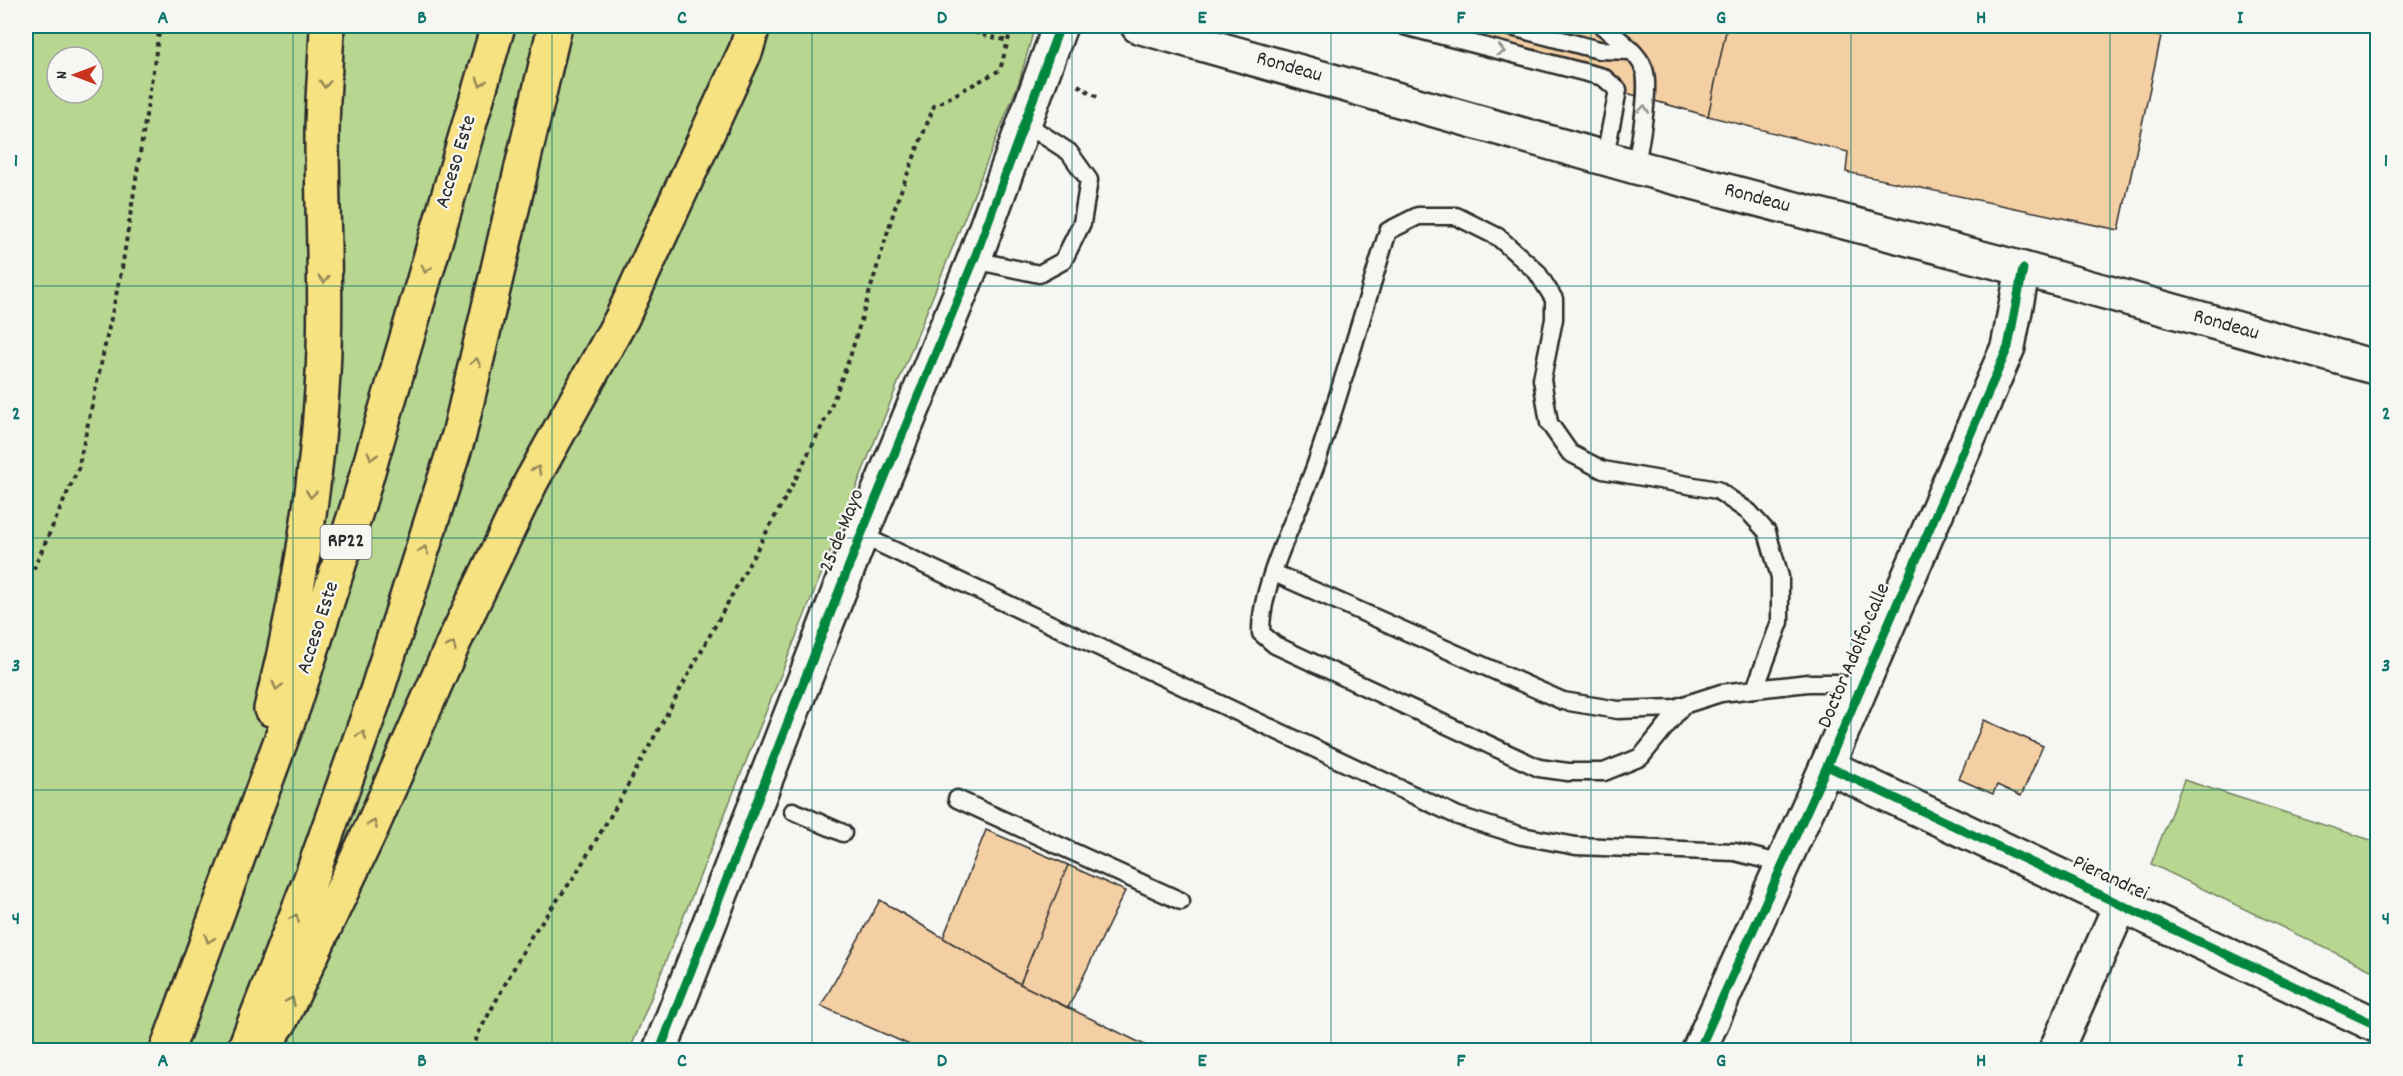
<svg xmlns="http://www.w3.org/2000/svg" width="2403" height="1076" viewBox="0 0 2403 1076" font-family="Dekko,sans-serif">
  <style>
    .green { fill: #b7d791; stroke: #71815e; stroke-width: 1.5; fill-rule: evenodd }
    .building { fill: #f3cfa3; stroke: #2b2b2b; stroke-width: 1.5 }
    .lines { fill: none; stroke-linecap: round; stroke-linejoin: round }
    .lane-casing { stroke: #2b2b2b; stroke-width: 21 }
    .street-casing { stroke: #2b2b2b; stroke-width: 38 }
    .secondary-casing { stroke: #2b2b2b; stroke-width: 38 }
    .highway-casing { stroke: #2b2b2b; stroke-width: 38 }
    .path { stroke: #2b2b2b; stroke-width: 4; stroke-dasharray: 4.5 4.5; stroke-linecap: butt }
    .lane { stroke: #f6f6f2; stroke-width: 16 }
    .street { stroke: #f6f6f2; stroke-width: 33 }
    .secondary { stroke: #f6f6f2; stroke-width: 33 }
    .highway { stroke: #f7e281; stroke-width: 33 }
    .cycleway-casing { stroke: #f6f6f2; stroke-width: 13 }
    .cycleway { stroke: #00873e; stroke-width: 9 }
    .oneway { stroke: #90908e }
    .oneway2 { stroke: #918656 }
    .grid { fill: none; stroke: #0f766e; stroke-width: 1.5; stroke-opacity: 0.55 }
    .labels { text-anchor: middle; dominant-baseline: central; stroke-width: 4.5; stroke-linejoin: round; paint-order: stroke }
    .shield { fill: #f6f6f2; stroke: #686867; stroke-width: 1.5 }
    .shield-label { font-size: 20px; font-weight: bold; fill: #2b2b2b }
    .street-label { font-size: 21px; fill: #2b2b2b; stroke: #f6f6f2 }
    .neatline { fill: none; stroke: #0f766e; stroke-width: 2 }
    .grid-label { font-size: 20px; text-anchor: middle; font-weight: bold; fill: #0f766e }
  </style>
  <rect width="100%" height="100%" fill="#f6f6f2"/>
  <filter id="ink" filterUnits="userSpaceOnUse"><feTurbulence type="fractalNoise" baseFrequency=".0167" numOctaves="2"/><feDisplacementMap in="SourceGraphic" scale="12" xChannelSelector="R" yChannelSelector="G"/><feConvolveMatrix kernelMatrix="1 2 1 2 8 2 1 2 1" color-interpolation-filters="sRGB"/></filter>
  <g filter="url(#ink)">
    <path class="green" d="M 26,26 L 1035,26 L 1019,82 L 630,1050 L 26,1050 ZM 57,57 L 93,57 L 93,93 L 57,93 Z
      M 2184,780 L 2377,842 L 2377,973 L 2151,864 Z"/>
    <path class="building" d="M 1389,26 L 1727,26 L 1708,116 Z
      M 1727,26 L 2115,26 L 2161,37 L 2119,230 L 1846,172 L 1848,152 L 1708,116 Z
      M 1984,720 L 2043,746 L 2021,796 L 1997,785 L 1993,794 L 1959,779 Z
      M 986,830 L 1068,865 L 1020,984 L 943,938 Z
      M 1068,865 L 1125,891 L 1068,1008 L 1020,984 Z
      M 880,900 L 1020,984 L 1155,1050 L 921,1050 L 821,1006 Z"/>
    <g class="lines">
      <g class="lane-casing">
        <path id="lane" d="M 1404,26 L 1603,77 L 1618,90 L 1605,156
          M 1508,26 L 1599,50 L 1630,51
          M 1602,26 C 1615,36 1638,52 1644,69 C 1651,89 1639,145 1636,167
          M 974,260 L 1039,274 L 1063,261 L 1082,223 L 1089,180 L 1069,152 L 1023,122
          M 861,535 L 1458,816 L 1522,836 L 1576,846 L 1735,852 L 1783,864
          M 1274,573 L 1563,701 L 1618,710 L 1674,708 L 1721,693 L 1808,683 L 1837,683 L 1860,690
          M 1683,705 L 1641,757 L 1604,772 L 1568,772 L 1539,768 L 1275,645 L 1261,633 C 1260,582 1299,513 1316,464 C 1342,387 1364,309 1388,231 L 1418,216 L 1456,216 L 1498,237 L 1537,272 L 1554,299 L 1554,319 L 1542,379 L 1549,423 L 1570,453 L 1603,470 L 1717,490 L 1749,512 L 1767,532 L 1780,577 L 1780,622 L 1755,689
          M 957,799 L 1181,901
          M 793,811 L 843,833"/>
      </g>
      <g class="street-casing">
        <path id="street" d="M 1827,766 L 2378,1026
          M 2056,1050 L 2121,904"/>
      </g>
      <g class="secondary-casing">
        <path id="secondary" d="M 1138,26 L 1636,167 L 2023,269 L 2378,368
          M 660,1050 L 861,535 L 974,260 L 1060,26
          M 1699,1050 L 1827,766 L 2008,347 L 2023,269"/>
      </g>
      <g class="highway-casing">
        <path id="highway" d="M 271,709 C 297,605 315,497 322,390 C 328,305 322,220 322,135 C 322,98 326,62 327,26
          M 167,1050 L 294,705 L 359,502 L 498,26
          M 244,1050 L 311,878 L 374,700 L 459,435 L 555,26
          M 260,1050 L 280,1022 L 372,827 L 453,644 L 531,482 L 622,318 L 746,50 L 753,26"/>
      </g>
      <path class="path" d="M 948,26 L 1008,41
        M 1078,85 L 1100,99
        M 26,586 L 78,469 L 122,268 L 160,26
        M 472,1050 L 479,1032 L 532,935 L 574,877 L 617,805 L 795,480 L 828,414 L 850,357 L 897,201 L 934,106 L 1000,70 L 1010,33"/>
      <use href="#lane" class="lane"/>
      <use href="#street" class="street"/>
      <use href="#secondary" class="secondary"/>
      <use href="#highway" class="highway"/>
      <g class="cycleway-casing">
        <path id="cycleway" d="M 1827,766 L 2378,1026
          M 660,1050 L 861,535 L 974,260 L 1060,26
          M 1699,1050 L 1827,766 L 2008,347 L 2023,269"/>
      </g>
      <use href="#cycleway" class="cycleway"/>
    </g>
    <defs><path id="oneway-chevron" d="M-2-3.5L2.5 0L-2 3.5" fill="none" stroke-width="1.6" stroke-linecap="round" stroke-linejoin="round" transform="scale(1.5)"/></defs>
    <g class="oneway">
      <use href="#oneway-chevron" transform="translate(1501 51) rotate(14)"/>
      <use href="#oneway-chevron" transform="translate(1644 109) rotate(-83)"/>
    </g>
    <g class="oneway2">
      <use href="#oneway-chevron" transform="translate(481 82) rotate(107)"/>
      <use href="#oneway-chevron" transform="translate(325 84) rotate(93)"/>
      <use href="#oneway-chevron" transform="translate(426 269) rotate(106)"/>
      <use href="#oneway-chevron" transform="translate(324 279) rotate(89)"/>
      <use href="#oneway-chevron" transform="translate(476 362) rotate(-77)"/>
      <use href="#oneway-chevron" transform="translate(372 456) rotate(106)"/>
      <use href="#oneway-chevron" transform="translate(537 470) rotate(-61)"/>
      <use href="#oneway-chevron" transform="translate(311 494) rotate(97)"/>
      <use href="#oneway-chevron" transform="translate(424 550) rotate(-73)"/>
      <use href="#oneway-chevron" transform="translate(452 646) rotate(-65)"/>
      <use href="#oneway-chevron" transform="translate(277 686) rotate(104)"/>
      <use href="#oneway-chevron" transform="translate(362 735) rotate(-70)"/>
      <use href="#oneway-chevron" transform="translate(373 824) rotate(-66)"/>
      <use href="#oneway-chevron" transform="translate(295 918) rotate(-69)"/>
      <use href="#oneway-chevron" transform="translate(209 939) rotate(110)"/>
      <use href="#oneway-chevron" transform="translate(291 1001) rotate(-65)"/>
    </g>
  </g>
  <path class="grid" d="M 293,26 L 293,1050M 552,26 L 552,1050M 812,26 L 812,1050M 1072,26 L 1072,1050M 1331,26 L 1331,1050M 1591,26 L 1591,1050M 1851,26 L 1851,1050M 2110,26 L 2110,1050M 26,286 L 2378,286M 26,538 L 2378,538M 26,790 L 2378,790"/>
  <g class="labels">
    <rect class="shield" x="320.5" y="525" width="51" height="34" rx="4.5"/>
    <g class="shield-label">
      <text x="346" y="542">RP22</text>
    </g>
    <g class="street-label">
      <text transform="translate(1289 68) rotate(16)">Rondeau</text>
      <text transform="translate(457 162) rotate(-73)">Acceso Este</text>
      <text transform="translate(1757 199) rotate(15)">Rondeau</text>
      <text transform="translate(2226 326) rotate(16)">Rondeau</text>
      <text transform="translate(843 531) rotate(-68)">25 de Mayo</text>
      <text transform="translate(319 628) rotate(-72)">Acceso Este</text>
      <text transform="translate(1855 656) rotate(-67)">Doctor Adolfo Calle</text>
      <text transform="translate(2110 879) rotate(25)">Pierandrei</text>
    </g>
  </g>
  <rect width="2403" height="1076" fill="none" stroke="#f6f6f2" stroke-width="66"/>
  <g transform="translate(75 75) rotate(270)"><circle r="28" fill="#f6f6f2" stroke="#a5a5a2" stroke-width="1.5"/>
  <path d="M0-4.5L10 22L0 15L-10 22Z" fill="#c8321e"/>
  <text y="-9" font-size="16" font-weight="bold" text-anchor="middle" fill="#2b2b2b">N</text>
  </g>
  <rect x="33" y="33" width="2337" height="1010" class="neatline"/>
  <g class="grid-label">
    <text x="163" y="23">A</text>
    <text x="422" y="23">B</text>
    <text x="682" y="23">C</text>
    <text x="942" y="23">D</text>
    <text x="1202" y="23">E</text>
    <text x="1461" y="23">F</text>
    <text x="1721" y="23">G</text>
    <text x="1981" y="23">H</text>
    <text x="2240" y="23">I</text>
    <text x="16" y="166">1</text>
    <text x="2386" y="166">1</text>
    <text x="16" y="419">2</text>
    <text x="2386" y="419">2</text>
    <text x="16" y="671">3</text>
    <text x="2386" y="671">3</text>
    <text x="16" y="924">4</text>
    <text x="2386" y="924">4</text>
    <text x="163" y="1066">A</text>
    <text x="422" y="1066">B</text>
    <text x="682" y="1066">C</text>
    <text x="942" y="1066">D</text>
    <text x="1202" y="1066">E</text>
    <text x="1461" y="1066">F</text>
    <text x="1721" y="1066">G</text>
    <text x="1981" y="1066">H</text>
    <text x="2240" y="1066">I</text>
  </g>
</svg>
